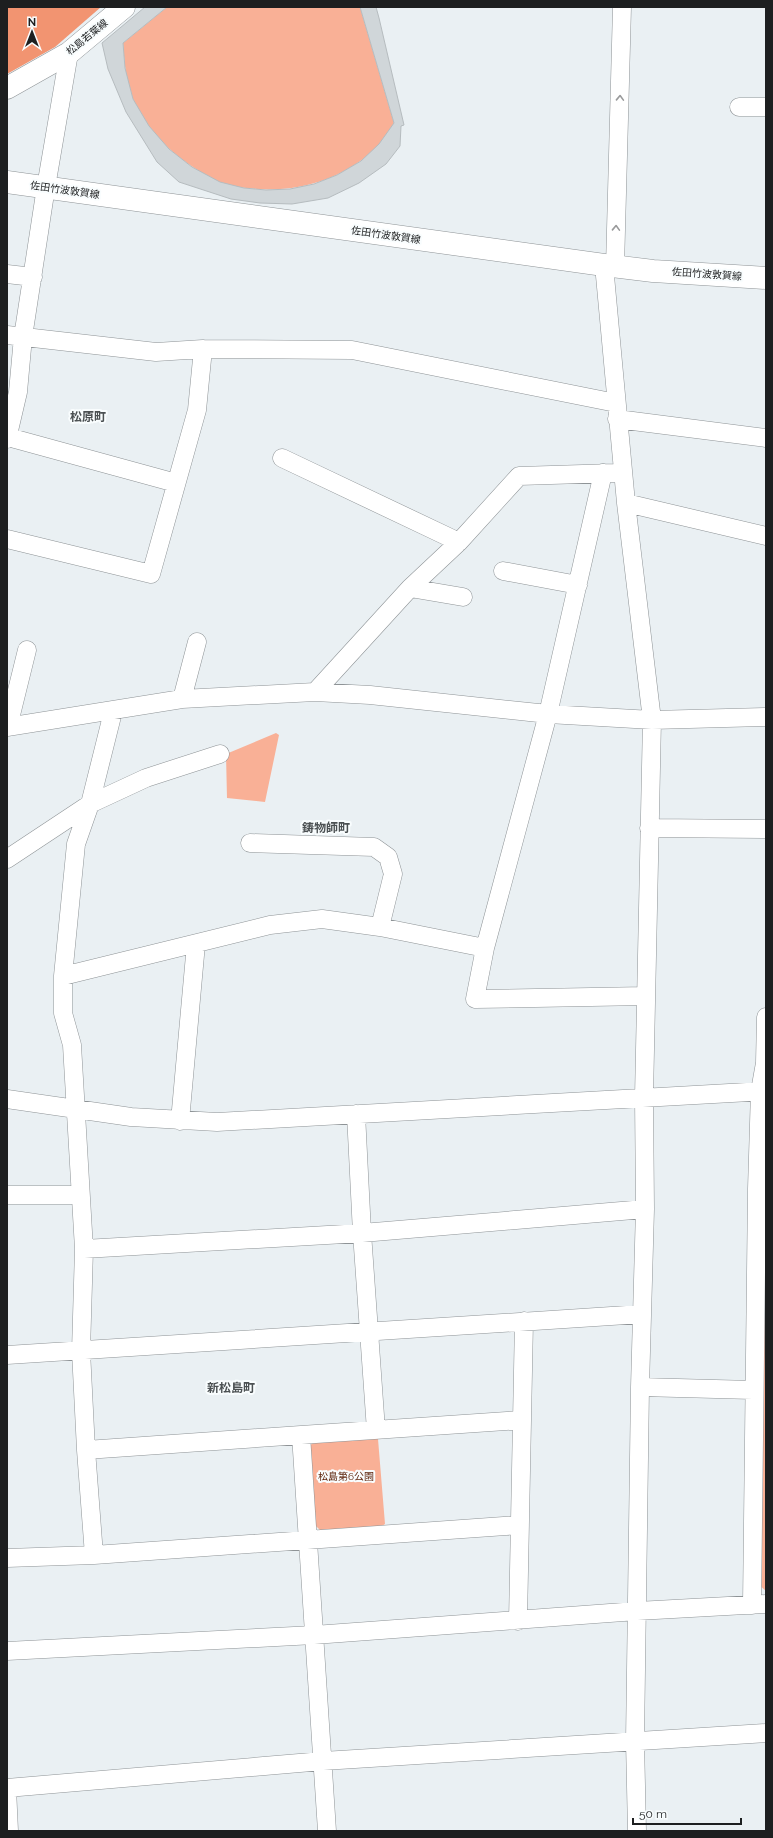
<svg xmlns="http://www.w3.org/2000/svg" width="773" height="1838" viewBox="0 0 773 1838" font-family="Raleway,'Noto Sans JP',sans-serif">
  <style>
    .green { fill: #f9b096 }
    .forest { fill: #f29471 }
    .building { fill: #d0d6d9; stroke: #b6bcbf }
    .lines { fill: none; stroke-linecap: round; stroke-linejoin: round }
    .minor-casing { stroke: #8e9396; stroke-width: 19 }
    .major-casing { stroke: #8e9396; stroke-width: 23 }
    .minor { stroke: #fff; stroke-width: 18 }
    .major { stroke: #fff; stroke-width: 22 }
    .oneway { stroke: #999a9b }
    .labels { text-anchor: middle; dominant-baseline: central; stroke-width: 4; stroke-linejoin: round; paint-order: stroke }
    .street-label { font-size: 10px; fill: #1d1f20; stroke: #f9fdfe }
    .park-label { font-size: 10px; fill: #5d230b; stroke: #f9fdfe }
    .quarter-label { font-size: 12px; font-weight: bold; fill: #4c5153; stroke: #f9fdfe }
  </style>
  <rect width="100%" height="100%" fill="#eaf0f3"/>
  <path class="green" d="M 167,7 L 360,7 L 394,123 C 389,131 384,139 378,146 C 346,178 302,192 257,189 C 244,188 230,187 218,182 C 205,175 192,167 180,158 C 161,143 143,122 133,99 C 126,81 124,61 123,43 Z
    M 276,733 L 279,735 L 265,802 L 227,798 L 226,754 Z
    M 766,1288 L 766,1591 L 759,1585 L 763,1291 Z
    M 376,1437 L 378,1439 L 385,1524 L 382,1526 L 320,1530 L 315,1525 L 308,1449 L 313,1442 Z"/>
  <path class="forest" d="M 7,7 L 101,7 L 55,47 L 7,74 Z"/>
  <path class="building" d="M 145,7 L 167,7 L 123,43 L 125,68 L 133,99 L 149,126 L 169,149 L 192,167 L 220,182 L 244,188 L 266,190 L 290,189 L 314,184 L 337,175 L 361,161 L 379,144 L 394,123 L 360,7 L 376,7 L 379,18 L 404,125 L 401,126 L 400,146 L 386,164 L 359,183 L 328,198 L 292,204 L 260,203 L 231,199 L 179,182 L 157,162 L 126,112 L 108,69 L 102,43 Z"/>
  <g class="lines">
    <g class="minor-casing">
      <path id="minor" d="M 739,107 L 766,107
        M 604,265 L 626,503 L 652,720 L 644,1097 L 645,1209 L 640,1387 L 635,1741 L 637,1831
        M 615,267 L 622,7
        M 7,274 L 33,277
        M 7,335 L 156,352 L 203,349 L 352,350 L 616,403
        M 617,419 L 766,438
        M 8,437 L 176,483
        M 7,439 L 18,392 L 23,337 L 46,187 L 69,53
        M 282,458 L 459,542
        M 603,473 L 548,714 L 485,948 L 475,999 L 646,996
        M 626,503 L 766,536
        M 7,539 L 151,574 L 197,410 L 203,349
        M 503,571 L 578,585
        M 410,588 L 463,597
        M 315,692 L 410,588 L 459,542 L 519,476 L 615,473
        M 182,699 L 197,642
        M 7,727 L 182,699 L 315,692 L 370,695 L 548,714 L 652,720 L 766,717
        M 8,727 L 27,650
        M 649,828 L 766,829
        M 250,843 L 374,847 L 388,857 L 393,874 L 380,927
        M 7,859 L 90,804 L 146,778 L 220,754
        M 63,976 L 76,844 L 90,804 L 113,712
        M 7,1099 L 131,1117 L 217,1122 L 766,1091
        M 356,1114 L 362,1233 L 376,1430
        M 180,1121 L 196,944
        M 7,1195 L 80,1195
        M 84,1249 L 362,1233 L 645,1209
        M 7,1355 L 642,1314
        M 640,1387 L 753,1390
        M 86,1450 L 301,1435
        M 94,1555 L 86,1450 L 81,1351 L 84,1249 L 72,1045 L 63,1013 L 63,976 L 270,925 L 322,919 L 380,927 L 485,948
        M 7,1558 L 94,1555 L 519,1525
        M 752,1605 L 757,1189 L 760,1091 L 765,1063 L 766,1017
        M 518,1621 L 524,1321
        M 7,1651 L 314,1635 L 637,1611 L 766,1604
        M 7,1788 L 323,1761 L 766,1733
        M 7,1789 L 9,1831
        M 327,1831 L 301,1435 L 521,1420"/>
    </g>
    <g class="major-casing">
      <path id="major" d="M 7,88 L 69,53 L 124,7
        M 7,182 L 604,265 L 653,271 L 766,278"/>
    </g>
    <use href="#minor" class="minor"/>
    <use href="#major" class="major"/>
  </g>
  <defs><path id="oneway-chevron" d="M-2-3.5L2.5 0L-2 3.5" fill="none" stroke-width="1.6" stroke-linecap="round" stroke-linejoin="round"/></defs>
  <g class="oneway">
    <use href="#oneway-chevron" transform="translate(620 98) rotate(-88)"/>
    <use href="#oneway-chevron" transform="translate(616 228) rotate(-88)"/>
  </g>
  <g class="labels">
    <g class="street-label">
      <text transform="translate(87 37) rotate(-39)">松島若葉線</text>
      <text transform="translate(65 190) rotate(8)">佐田竹波敦賀線</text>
      <text transform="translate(386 235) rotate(8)">佐田竹波敦賀線</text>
      <text transform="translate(707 274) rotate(4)">佐田竹波敦賀線</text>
    </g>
    <g class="park-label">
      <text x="346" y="1476">松島第6公園</text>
    </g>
    <g class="quarter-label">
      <text x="88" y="417">松原町</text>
      <text x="326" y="828">鋳物師町</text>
      <text x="231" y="1388">新松島町</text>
    </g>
  </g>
  <rect width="773" height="1838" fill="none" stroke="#1d1f20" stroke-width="16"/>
  <g transform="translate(32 32)" stroke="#f9fdfe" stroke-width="3" paint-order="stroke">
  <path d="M0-3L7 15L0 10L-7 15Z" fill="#1d1f20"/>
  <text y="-6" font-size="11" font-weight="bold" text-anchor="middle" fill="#1d1f20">N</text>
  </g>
  <path d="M633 1818v6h108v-6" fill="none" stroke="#1d1f20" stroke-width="2"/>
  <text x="639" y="1818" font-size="12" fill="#1d1f20" stroke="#f9fdfe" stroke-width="3" paint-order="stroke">50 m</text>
</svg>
